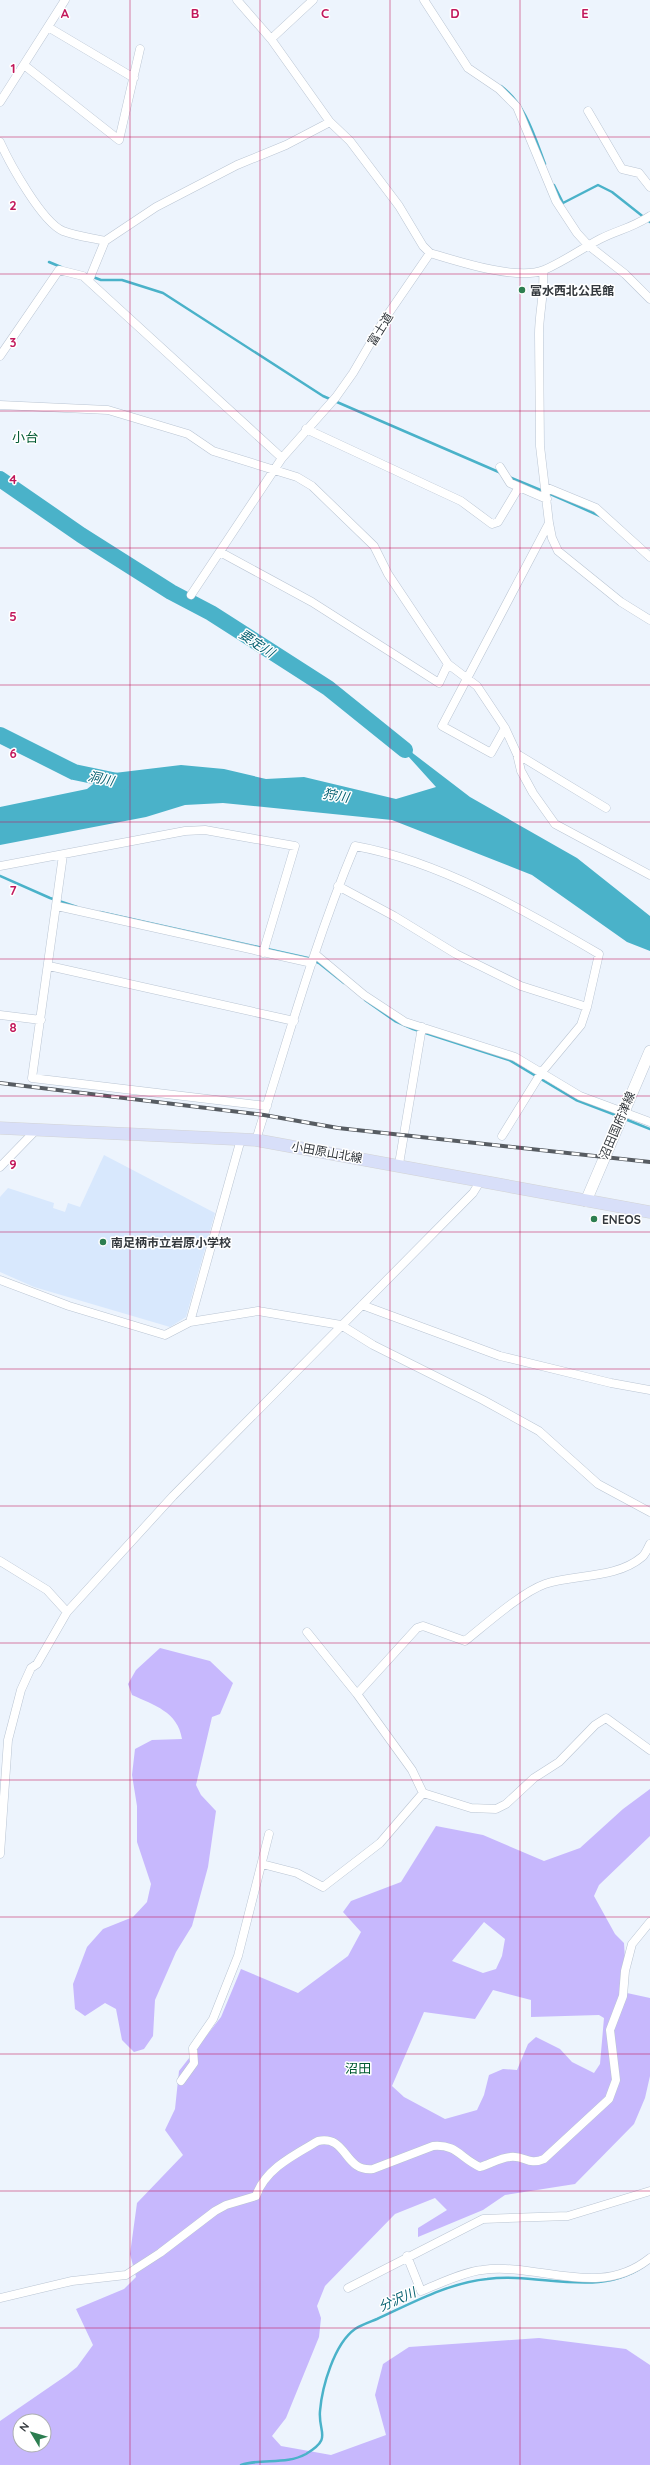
<svg xmlns="http://www.w3.org/2000/svg" width="650" height="2465" viewBox="0 0 650 2465" font-family="Quicksand,'Noto Sans JP',sans-serif">
  <style>
    .built { fill: #d8e8fd }
    .green { fill: #c7b8fd; fill-rule: evenodd }
    .water { fill: #4ab2c9 }
    .lines { fill: none; stroke-linecap: round; stroke-linejoin: round }
    .stream { stroke: #4ab2c9; stroke-width: 2.5 }
    .river { stroke: #4ab2c9; stroke-width: 16 }
    .street-casing { stroke: #bac5d3; stroke-width: 9 }
    .secondary-casing { stroke: #bac5d3; stroke-width: 12 }
    .primary-casing { stroke: #d2d3d4; stroke-width: 13 }
    .street { stroke: #fff; stroke-width: 8 }
    .secondary { stroke: #fff; stroke-width: 11 }
    .primary { stroke: #d8dff9; stroke-width: 12 }
    .rail-casing { stroke: #575c62; stroke-width: 4 }
    .rail { stroke: #fff; stroke-width: 2.5; stroke-dasharray: 8; stroke-linecap: butt }
    .grid { fill: none; stroke: #c2185b; stroke-width: 1; stroke-opacity: 0.55 }
    .poi-dot { fill: #2c7e50; stroke: #fff; stroke-width: 1.5 }
    .labels { text-anchor: middle; dominant-baseline: central; stroke-width: 3; stroke-linejoin: round; paint-order: stroke }
    .poi-label { font-size: 12px; font-weight: bold; fill: #33383d; stroke: #fff; text-anchor: start }
    .street-label { font-size: 12px; fill: #33383d; stroke: #fff }
    .neighbourhood-label { font-size: 13px; fill: #025931; stroke: #fff }
    .water-label { font-size: 13px; font-style: italic; fill: #066171; stroke: #fff }
    .grid-label { font-size: 13px; text-anchor: middle; font-weight: bold; fill: #c2185b; stroke: #fff; stroke-width: 3; stroke-linejoin: round; paint-order: stroke }
  </style>
  <rect width="100%" height="100%" fill="#edf4fd"/>
  <path class="built" d="M 104,1155 L 215,1213 L 186,1317 L 170,1327 L 34,1287 L 0,1272 L 0,1197 L 8,1188 L 54,1203 L 53,1208 L 65,1212 L 68,1203 L 80,1207 Z"/>
  <path class="green" d="M 160,1648 L 210,1661 L 233,1683 L 220,1714 L 212,1717 L 196,1785 L 201,1795 L 216,1811 L 208,1867 L 192,1926 L 176,1952 L 155,2000 L 153,2036 L 144,2049 L 134,2052 L 122,2040 L 116,2009 L 105,2003 L 85,2016 L 75,2009 L 73,1984 L 87,1947 L 103,1929 L 133,1917 L 147,1902 L 151,1884 L 137,1842 L 137,1806 L 132,1775 L 135,1749 L 152,1740 L 182,1739 C 178,1712 154,1705 132,1695 L 128,1684 L 136,1670 Z
    M 650,1789 L 650,1836 L 599,1885 L 594,1896 L 615,1934 L 624,1943 L 627,1993 L 650,1998 L 650,2076 L 645,2098 L 634,2124 L 575,2184 L 505,2195 L 483,2210 L 418,2237 L 418,2228 L 447,2210 L 435,2198 L 395,2214 L 325,2286 L 317,2306 L 321,2318 L 319,2337 L 286,2418 L 272,2436 L 281,2446 L 331,2455 L 386,2435 L 375,2395 L 383,2364 L 409,2347 L 539,2338 L 626,2349 L 650,2365 L 650,2465 L 0,2465 L 0,2421 L 67,2375 L 77,2367 L 93,2345 L 76,2309 L 124,2289 L 136,2277 L 130,2254 L 137,2203 L 183,2155 L 165,2130 L 175,2109 L 179,2071 L 221,2017 L 241,1969 L 298,1993 L 348,1956 L 361,1932 L 343,1912 L 351,1901 L 401,1882 L 436,1826 L 483,1835 L 544,1861 L 580,1848 L 623,1809 ZM 484,1922 L 505,1939 L 502,1956 L 496,1969 L 483,1973 L 452,1961 ZM 493,1990 L 531,2000 L 531,2017 L 599,2015 L 604,2018 L 600,2064 L 594,2073 L 572,2062 L 560,2049 L 536,2037 L 528,2044 L 517,2070 L 503,2069 L 489,2075 L 484,2095 L 477,2110 L 445,2119 L 404,2097 L 392,2086 L 424,2012 L 475,2019 ZM 20,2421 L 44,2421 L 44,2445 L 20,2445 Z"/>
  <path class="water" d="M 389,735 L 470,797 L 577,858 L 650,916 L 650,951 L 627,942 L 532,875 L 392,820 L 223,803 L 185,805 L 146,817 L 0,845 L 0,807 L 87,789 L 106,774 L 181,765 L 224,769 L 266,779 L 304,777 L 396,799 L 436,787 Z"/>
  <g class="lines">
    <path class="stream" d="M 501,86 C 526,105 534,135 545,164
      M 554,185 L 563,203 L 598,185 L 612,192 L 650,222
      M 49,262 L 61,267
      M 93,277 L 101,280 L 122,280 L 163,293 L 323,396 L 501,473
      M 509,477 L 543,491
      M 548,493 L 600,516
      M 0,876 L 50,898 L 77,907
      M 100,912 L 308,958 L 319,963 L 344,983
      M 365,1000 L 395,1021 L 413,1029 L 509,1060 L 576,1100 L 618,1116
      M 625,1119 L 650,1129
      M 241,2465 C 262,2458 286,2465 306,2454 C 333,2438 318,2433 320,2411 C 322,2387 334,2344 355,2329 C 361,2325 370,2322 377,2319 C 412,2303 448,2283 487,2279 C 541,2272 601,2300 648,2263"/>
    <path class="river" d="M 0,479 L 81,535 L 171,592 L 211,613 L 328,688 L 405,750
      M 0,735 L 74,772 L 122,782"/>
    <g class="street-casing">
      <path id="street" d="M 237,0 L 271,39 L 330,122 L 350,141 L 399,206 L 423,246 L 430,253
        M 424,0 L 468,68 L 499,89 L 517,107 L 556,201 L 577,233 L 588,245 L 625,274 L 650,299
        M 48,27 L 134,78
        M 271,39 L 313,0
        M 24,65 L 119,140 L 140,49
        M 0,102 L 65,0
        M 588,111 L 622,169 L 639,173 L 650,187
        M 0,142 C 10,164 42,222 63,231 C 76,236 92,238 105,241 L 156,207 L 237,165 L 286,145 L 330,122
        M 543,271 C 545,292 539,312 539,334 L 540,446 L 549,523 L 552,538 L 558,551 L 621,602 L 650,620
        M 89,280 L 105,241
        M 0,356 L 59,270 L 83,276 L 282,458
        M 0,405 L 108,410 L 188,434 L 213,451 L 297,477 L 312,486 L 374,546 L 388,574 L 448,664 L 477,686 L 505,728 L 517,754 L 521,771 L 533,793 L 555,824 L 650,875
        M 306,429 L 461,501 L 492,524 L 498,522 L 519,487
        M 500,467 L 510,483 L 547,499
        M 545,487 L 596,508 L 650,557
        M 220,552 L 312,602 L 439,683 L 448,664
        M 191,595 L 282,458 L 336,397 L 353,373 L 384,320 L 430,253 C 457,261 517,281 544,270 C 563,262 581,249 600,239 C 618,230 632,228 650,216
        M 505,728 L 491,753 L 442,726 L 549,523
        M 517,754 L 606,808
        M 63,855 L 32,1078 L 267,1106
        M 0,866 L 185,831 L 205,830 L 295,846 L 263,953
        M 57,906 L 312,963
        M 315,954 L 364,995 L 405,1022 L 515,1057 L 580,1096 L 650,1122
        M 49,966 L 294,1021
        M 0,1015 L 41,1020
        M 502,1136 L 541,1073 L 581,1025 L 587,1007
        M 256,1140 C 287,1042 315,941 355,846 C 439,861 526,911 599,954 L 587,1007 L 521,986 L 456,954 L 394,916 L 338,886
        M 399,1164 L 422,1027
        M 0,1167 L 36,1130
        M 0,1280 L 69,1306 L 165,1335 L 190,1322 L 258,1311 L 341,1325 L 373,1345 L 483,1400 L 539,1431 L 598,1484 L 650,1512
        M 362,1305 L 500,1356 L 611,1383 L 650,1390
        M 190,1322 L 241,1139
        M 650,1544 C 648,1548 645,1555 642,1557 C 616,1579 575,1574 545,1584 C 522,1592 485,1625 465,1641 L 423,1626 L 417,1628 L 357,1694 L 412,1770 L 423,1793 L 471,1808 L 496,1809 L 506,1804 L 534,1778 L 559,1762 L 595,1725 L 606,1718 L 650,1750
        M 0,1561 L 47,1590 L 67,1612
        M 307,1632 L 357,1694
        M 0,1854 L 8,1740 L 21,1690 L 31,1668 L 37,1664 L 67,1612 L 173,1496 L 473,1193 L 481,1180
        M 262,1864 L 297,1873 L 323,1887 L 380,1843 L 423,1793
        M 181,2081 L 194,2063 L 193,2048 L 213,2019 L 238,1956 L 269,1834
        M 407,2256 L 421,2291 C 439,2284 463,2272 482,2270 C 540,2262 598,2300 650,2258
        M 348,2288 L 483,2219 L 568,2216 L 650,2191
        M 0,2298 L 72,2281 L 126,2275 L 160,2253 L 215,2211 L 226,2205 L 256,2196 C 265,2169 294,2155 318,2141 C 348,2135 343,2172 373,2169 L 433,2146 C 457,2144 460,2158 480,2167 C 490,2164 500,2158 510,2157 C 525,2155 528,2166 544,2159 L 609,2099 L 616,2080 L 610,2030 L 623,1996 L 625,1971 L 632,1944 L 650,1922"/>
    </g>
    <g class="secondary-casing">
      <path id="secondary" d="M 586,1201 L 650,1051"/>
    </g>
    <g class="primary-casing">
      <path id="primary" d="M 0,1128 L 256,1140 L 650,1212"/>
    </g>
    <use href="#street" class="street"/>
    <use href="#secondary" class="secondary"/>
    <use href="#primary" class="primary"/>
    <g class="rail-casing">
      <path id="rail" d="M 0,1083 L 264,1115 L 338,1128 L 650,1162"/>
    </g>
    <use href="#rail" class="rail"/>
  </g>
  <path class="grid" d="M 130,0 L 130,2465M 260,0 L 260,2465M 390,0 L 390,2465M 520,0 L 520,2465M 0,137 L 650,137M 0,274 L 650,274M 0,411 L 650,411M 0,548 L 650,548M 0,685 L 650,685M 0,822 L 650,822M 0,959 L 650,959M 0,1096 L 650,1096M 0,1232 L 650,1232M 0,1369 L 650,1369M 0,1506 L 650,1506M 0,1643 L 650,1643M 0,1780 L 650,1780M 0,1917 L 650,1917M 0,2054 L 650,2054M 0,2191 L 650,2191M 0,2328 L 650,2328"/>
  <g class="poi-dot">
    <circle cx="522" cy="290" r="4"/>
    <circle cx="594" cy="1219" r="4"/>
    <circle cx="103" cy="1242" r="4"/>
  </g>
  <g class="labels">
    <g class="poi-label">
      <text x="530" y="290">富水西北公民館</text>
      <text x="602" y="1219">ENEOS</text>
      <text x="111" y="1242">南足柄市立岩原小学校</text>
    </g>
    <g class="street-label">
      <text transform="translate(380 329) rotate(-58)">富士道</text>
      <text transform="translate(617 1125) rotate(-67)">沼田国府津線</text>
      <text transform="translate(327 1152) rotate(10)">小田原山北線</text>
    </g>
    <g class="neighbourhood-label">
      <text x="25" y="437">小台</text>
      <text x="358" y="2068">沼田</text>
    </g>
    <g class="water-label">
      <text transform="translate(257 643) rotate(33)">要定川</text>
      <text transform="translate(101 778) rotate(12)">洞川</text>
      <text transform="translate(336 795) rotate(10)">狩川</text>
      <text transform="translate(397 2299) rotate(-24)">分沢川</text>
    </g>
  </g>
  <g class="grid-label">
    <text x="65" y="18">A</text>
    <text x="195" y="18">B</text>
    <text x="325" y="18">C</text>
    <text x="455" y="18">D</text>
    <text x="585" y="18">E</text>
    <text x="13" y="73">1</text>
    <text x="13" y="210">2</text>
    <text x="13" y="347">3</text>
    <text x="13" y="484">4</text>
    <text x="13" y="621">5</text>
    <text x="13" y="758">6</text>
    <text x="13" y="895">7</text>
    <text x="13" y="1032">8</text>
    <text x="13" y="1169">9</text>
  </g>
  <g transform="translate(32 2433) rotate(308)"><circle r="19" fill="#ffffff" stroke="#adafb1"/>
  <path d="M0-3L7 15L0 10L-7 15Z" fill="#2c7e50"/>
  <text y="-6" font-size="11" font-weight="bold" text-anchor="middle" fill="#33383d">N</text>
  </g>
</svg>
